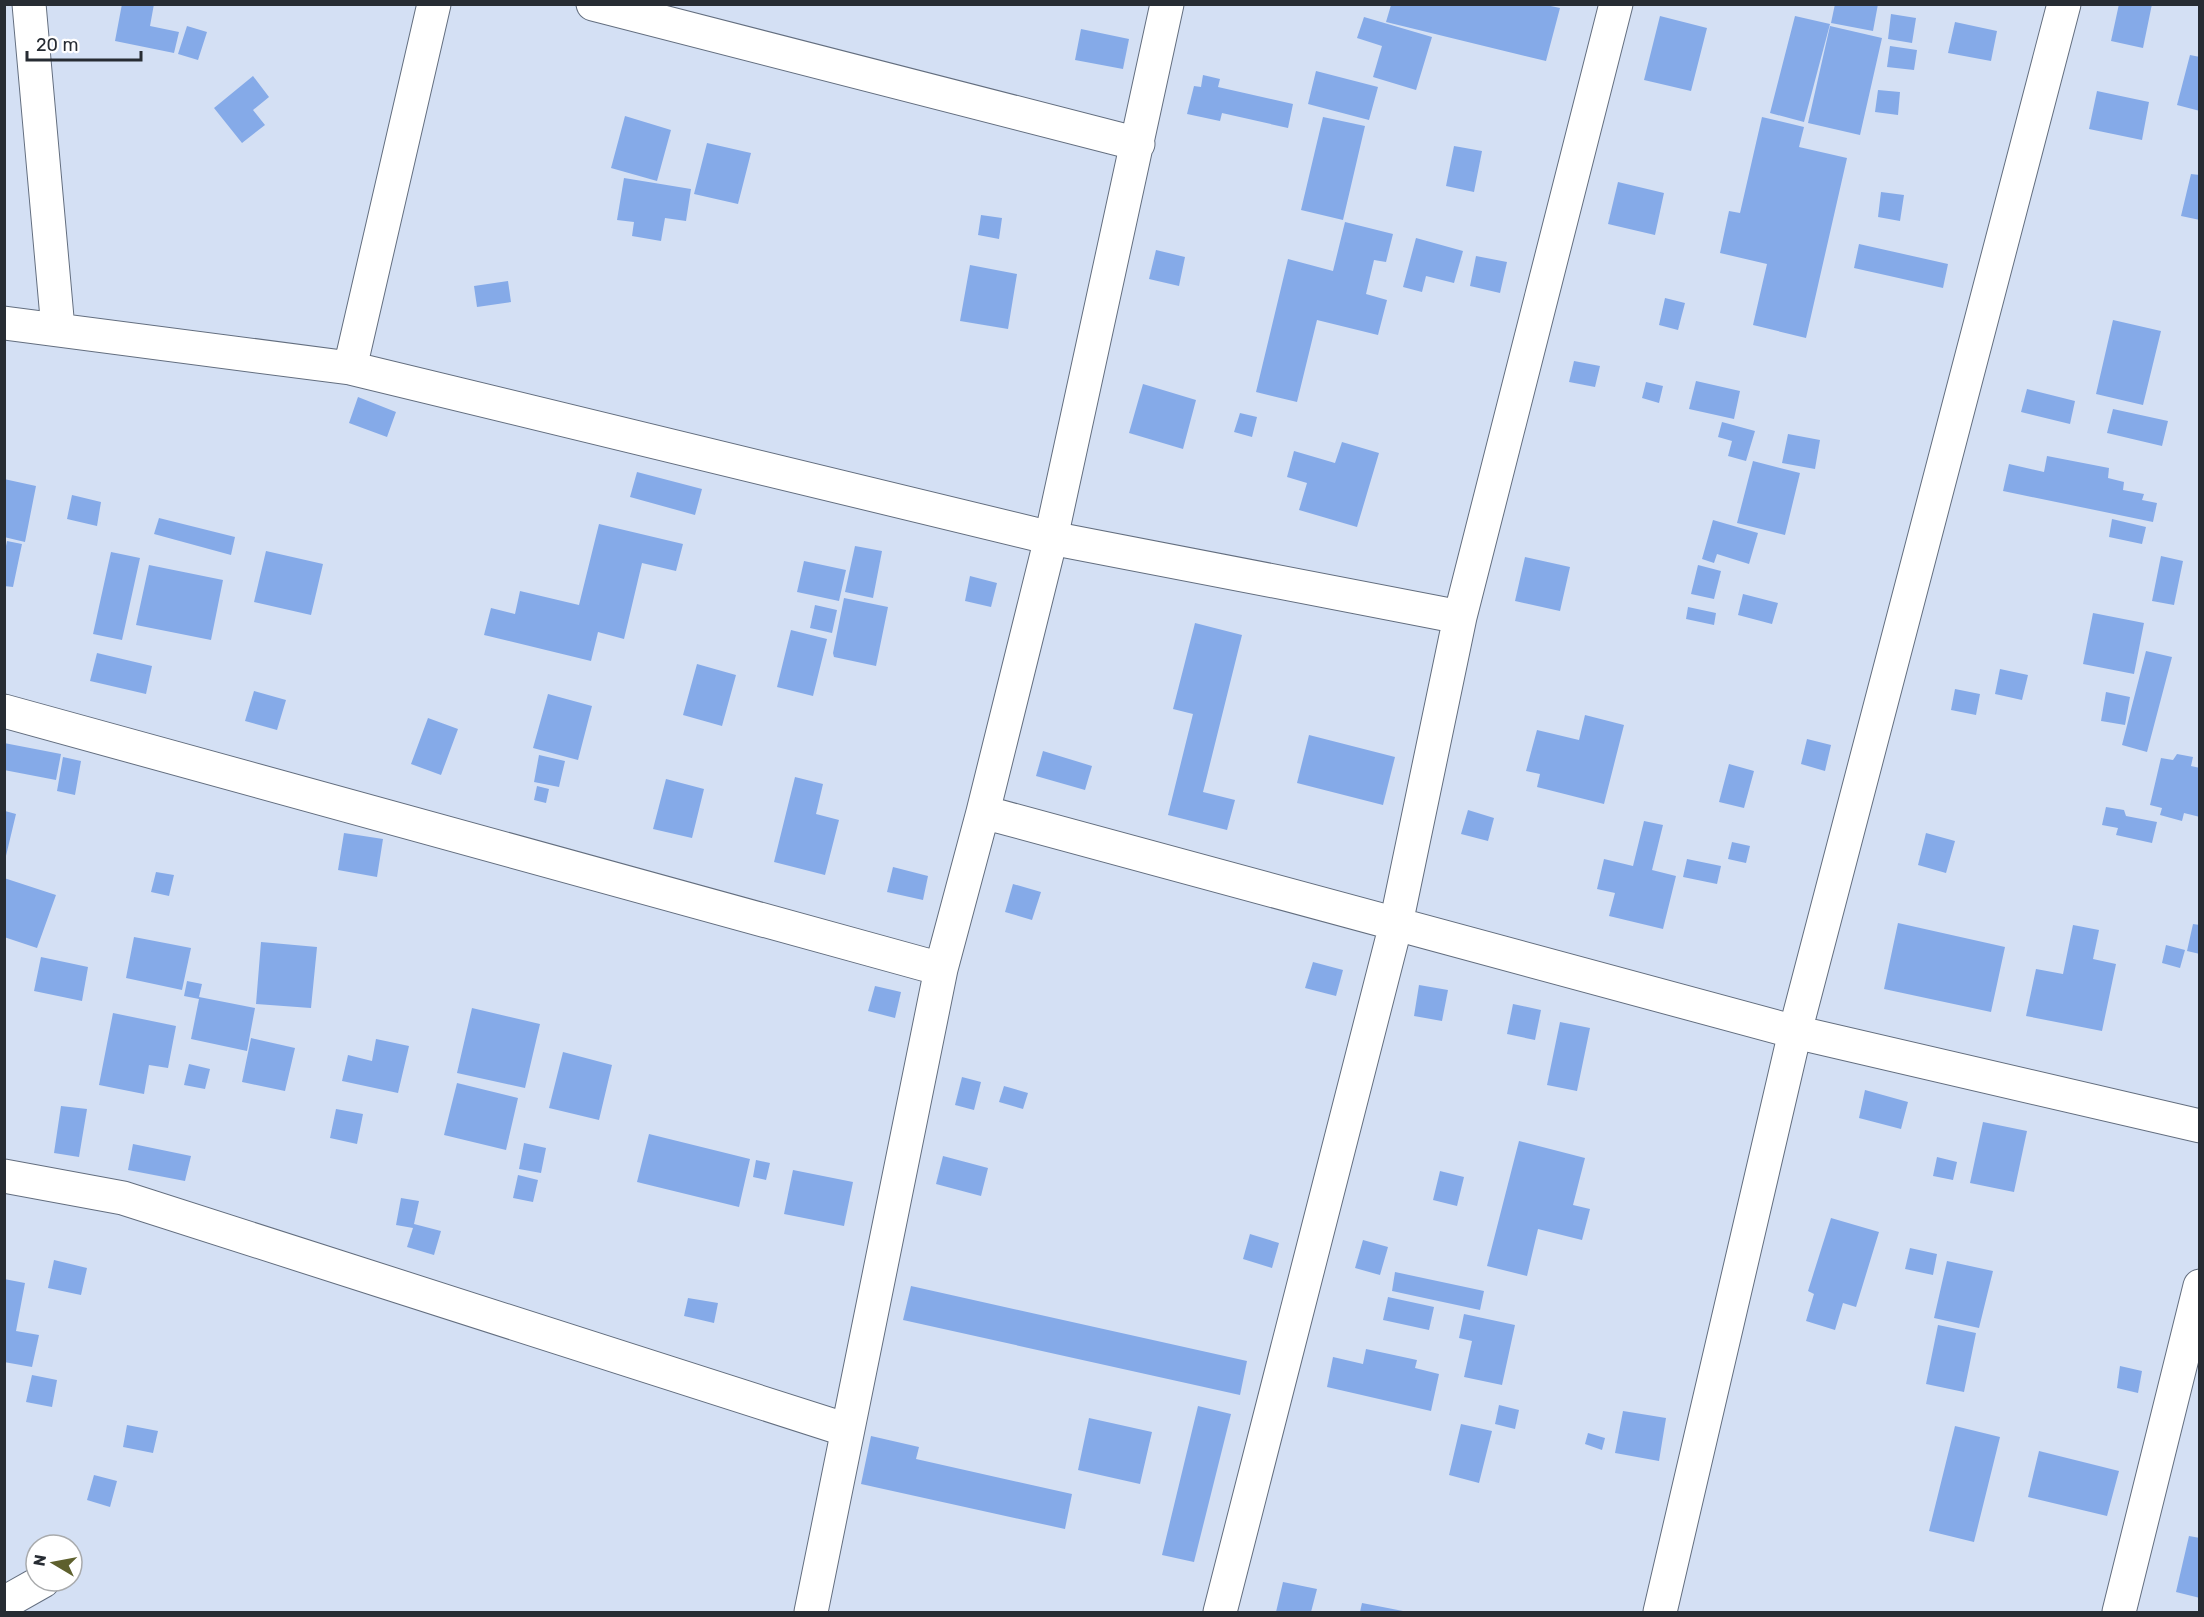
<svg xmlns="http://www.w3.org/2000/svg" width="2204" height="1617" viewBox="0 0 2204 1617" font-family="Rubik,sans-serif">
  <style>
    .building { fill: #85aae8 }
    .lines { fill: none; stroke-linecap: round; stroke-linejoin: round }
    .minor-casing { stroke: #636e7f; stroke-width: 35 }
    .minor { stroke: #fff; stroke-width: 33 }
  </style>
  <rect width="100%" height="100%" fill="#d4e0f4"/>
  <path class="building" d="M 122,4 L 154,4 L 150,26 L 179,32 L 174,53 L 115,41 Z
    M 1835,4 L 1878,4 L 1873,31 L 1831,23 Z
    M 2119,4 L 2152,4 L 2143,48 L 2111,41 Z
    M 1391,5 L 1546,5 L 1560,8 L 1546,61 L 1386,22 Z
    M 1891,14 L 1916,18 L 1912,43 L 1888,39 Z
    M 1660,16 L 1707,28 L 1691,91 L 1644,80 Z
    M 1795,16 L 1830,24 L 1804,122 L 1770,113 Z
    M 1364,17 L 1432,37 L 1416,90 L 1373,77 L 1382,46 L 1357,38 Z
    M 1955,22 L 1997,31 L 1991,61 L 1948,53 Z
    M 187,26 L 207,32 L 198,60 L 178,54 Z
    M 1830,26 L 1882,38 L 1860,135 L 1808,123 Z
    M 1081,29 L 1129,39 L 1123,69 L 1075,60 Z
    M 1890,46 L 1917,50 L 1914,70 L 1887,67 Z
    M 2190,55 L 2200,57 L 2200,111 L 2177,105 Z
    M 1316,71 L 1378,87 L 1369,120 L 1308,104 Z
    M 1203,75 L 1220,79 L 1218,87 L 1293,104 L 1288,128 L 1222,113 L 1220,121 L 1187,114 L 1194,86 L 1201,87 Z
    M 253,76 L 269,97 L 253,110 L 265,125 L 242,143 L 214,108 Z
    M 1878,90 L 1900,92 L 1898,115 L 1875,112 Z
    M 2097,91 L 2149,102 L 2142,140 L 2089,129 Z
    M 625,116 L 671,130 L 657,181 L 611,168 Z
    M 1323,117 L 1365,126 L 1343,220 L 1301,210 Z
    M 1762,117 L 1804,127 L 1799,147 L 1847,158 L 1806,338 L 1753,325 L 1767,264 L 1720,253 L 1729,211 L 1740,213 Z
    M 707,143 L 751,153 L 738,204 L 694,194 Z
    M 1454,146 L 1482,151 L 1474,192 L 1446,186 Z
    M 2191,174 L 2200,175 L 2200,220 L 2181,216 Z
    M 624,178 L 691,189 L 686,221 L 665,218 L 661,241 L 632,236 L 634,222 L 617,220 Z
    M 1618,182 L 1664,193 L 1655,235 L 1608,224 Z
    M 1881,192 L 1904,195 L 1900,221 L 1878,217 Z
    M 981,215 L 1002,218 L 999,239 L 978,235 Z
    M 1345,222 L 1393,234 L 1386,262 L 1374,260 L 1366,294 L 1387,300 L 1378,335 L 1317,320 L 1297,402 L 1256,392 L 1288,259 L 1333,271 Z
    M 1416,238 L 1463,251 L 1454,283 L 1426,276 L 1422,292 L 1403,287 Z
    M 1859,244 L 1948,264 L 1943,288 L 1854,268 Z
    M 1156,250 L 1185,257 L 1179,286 L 1149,279 Z
    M 1476,256 L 1507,262 L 1500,293 L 1470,286 Z
    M 970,265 L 1017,274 L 1008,329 L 960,321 Z
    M 508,281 L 511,302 L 477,307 L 474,286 Z
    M 1665,298 L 1685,303 L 1678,330 L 1659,325 Z
    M 2113,320 L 2161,331 L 2143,405 L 2096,394 Z
    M 1574,361 L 1600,366 L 1595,387 L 1569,382 Z
    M 1696,381 L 1740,391 L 1734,419 L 1689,409 Z
    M 1646,382 L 1663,386 L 1659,403 L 1642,398 Z
    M 1143,384 L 1196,400 L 1183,449 L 1129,433 Z
    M 2027,389 L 2075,401 L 2070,424 L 2021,412 Z
    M 358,397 L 396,412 L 387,437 L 349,423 Z
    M 2113,409 L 2168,421 L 2162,446 L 2107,433 Z
    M 1240,413 L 1257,417 L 1252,437 L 1234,432 Z
    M 1722,422 L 1755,431 L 1746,461 L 1728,456 L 1732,441 L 1718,437 Z
    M 1788,434 L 1820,440 L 1815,469 L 1782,463 Z
    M 1342,442 L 1379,453 L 1357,527 L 1299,510 L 1307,483 L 1287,477 L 1294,451 L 1335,463 Z
    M 2047,456 L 2109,468 L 2108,478 L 2124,482 L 2123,490 L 2144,494 L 2142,500 L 2157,503 L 2153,522 L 2003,491 L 2009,464 L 2044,472 Z
    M 1753,461 L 1800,473 L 1785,535 L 1737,523 Z
    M 637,472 L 702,489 L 695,515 L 630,497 Z
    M 4,479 L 36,486 L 25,542 L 4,537 Z
    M 72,495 L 101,502 L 97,526 L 67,519 Z
    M 159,518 L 235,537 L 231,555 L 154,534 Z
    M 2112,519 L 2146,527 L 2142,544 L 2109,537 Z
    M 1713,520 L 1758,533 L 1749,564 L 1717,554 L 1714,563 L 1702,559 Z
    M 599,524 L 683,544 L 676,571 L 642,563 L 624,639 L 598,632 L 591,661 L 484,635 L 491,608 L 515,614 L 520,591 L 579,605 Z
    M 7,541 L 22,544 L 13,587 L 4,586 L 4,556 Z
    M 855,546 L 882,551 L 873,598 L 845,592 Z
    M 266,551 L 323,564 L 311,615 L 254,602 Z
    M 111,552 L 140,558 L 122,640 L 93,634 Z
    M 2161,556 L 2183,561 L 2174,605 L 2152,601 Z
    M 1525,557 L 1570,567 L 1560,611 L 1515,601 Z
    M 804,561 L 846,570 L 839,601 L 797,592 Z
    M 149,565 L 223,580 L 211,640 L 136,625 Z
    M 1698,565 L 1721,571 L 1714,599 L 1691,594 Z
    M 970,576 L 997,583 L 991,607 L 965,601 Z
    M 1743,594 L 1778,603 L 1772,624 L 1738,615 Z
    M 844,598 L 888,607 L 876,666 L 834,657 L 833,653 Z
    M 815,605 L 837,610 L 832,633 L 810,628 Z
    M 1688,607 L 1716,613 L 1714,625 L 1686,619 Z
    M 2093,613 L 2144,623 L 2134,674 L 2083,664 Z
    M 1195,623 L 1242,635 L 1203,792 L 1235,800 L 1227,830 L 1168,815 L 1193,714 L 1173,709 Z
    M 791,630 L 827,639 L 813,696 L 777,687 Z
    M 2146,651 L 2172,657 L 2147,752 L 2122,745 Z
    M 97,653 L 152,666 L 146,694 L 90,681 Z
    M 697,664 L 736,675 L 722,726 L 683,715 Z
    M 2000,669 L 2028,675 L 2022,700 L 1995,694 Z
    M 1955,689 L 1980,694 L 1976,715 L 1951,710 Z
    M 254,691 L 286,700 L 277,730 L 245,721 Z
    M 2106,692 L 2130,697 L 2125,725 L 2101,721 Z
    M 548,694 L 592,706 L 578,760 L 533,748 Z
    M 1585,715 L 1624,725 L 1604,804 L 1537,787 L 1540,774 L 1526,771 L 1537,730 L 1579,740 Z
    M 428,718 L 458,729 L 441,775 L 411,764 Z
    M 1309,735 L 1395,757 L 1383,805 L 1297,783 Z
    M 1807,739 L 1831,745 L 1825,771 L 1801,764 Z
    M 4,743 L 61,754 L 56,780 L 4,770 Z
    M 1043,751 L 1092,766 L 1085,790 L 1036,776 Z
    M 2177,754 L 2193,757 L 2191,766 L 2200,768 L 2200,817 L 2184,813 L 2182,821 L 2160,815 L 2162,808 L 2150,805 L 2161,758 L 2173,760 Z
    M 539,755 L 565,761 L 559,787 L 534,782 Z
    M 63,757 L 81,761 L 75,795 L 57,791 Z
    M 1729,764 L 1754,771 L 1744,808 L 1719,802 Z
    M 795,777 L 823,784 L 816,814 L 839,820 L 825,875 L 774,862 Z
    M 666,779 L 704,789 L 692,838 L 653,829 Z
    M 537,786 L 549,789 L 546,803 L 534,800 Z
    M 2106,807 L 2124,810 L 2126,816 L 2157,822 L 2152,843 L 2116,835 L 2118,828 L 2102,825 Z
    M 1468,810 L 1494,818 L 1488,841 L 1461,834 Z
    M 5,811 L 16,814 L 5,860 Z
    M 1644,821 L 1663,825 L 1652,870 L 1676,876 L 1663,929 L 1609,916 L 1615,893 L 1597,889 L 1604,859 L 1633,866 Z
    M 344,833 L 383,839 L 377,877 L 338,870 Z
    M 1926,833 L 1955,841 L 1946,873 L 1918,865 Z
    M 1732,842 L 1750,846 L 1746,863 L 1728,859 Z
    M 1687,859 L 1721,866 L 1717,884 L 1683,877 Z
    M 893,867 L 928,876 L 923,900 L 887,892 Z
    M 156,872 L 174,875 L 169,896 L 151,892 Z
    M 4,878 L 56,895 L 37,948 L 4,937 Z
    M 1013,884 L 1041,892 L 1032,920 L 1005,912 Z
    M 1898,923 L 2005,947 L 1991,1012 L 1884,989 Z
    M 2193,924 L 2200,925 L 2200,954 L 2187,951 Z
    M 2073,925 L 2099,930 L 2093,959 L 2116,964 L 2102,1031 L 2026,1016 L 2036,969 L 2063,974 Z
    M 134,937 L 191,948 L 182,990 L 126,978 Z
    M 261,942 L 317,947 L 311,1008 L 256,1004 Z
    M 2166,945 L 2185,950 L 2180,968 L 2162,963 Z
    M 41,957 L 88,967 L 82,1001 L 34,991 Z
    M 1313,962 L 1343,970 L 1336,996 L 1305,988 Z
    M 187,981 L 202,984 L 199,997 L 255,1008 L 247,1051 L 191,1039 L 199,999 L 184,996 Z
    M 1419,985 L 1448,990 L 1442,1021 L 1414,1016 Z
    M 875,986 L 901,992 L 895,1018 L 868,1011 Z
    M 1513,1004 L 1541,1010 L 1535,1040 L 1507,1034 Z
    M 472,1008 L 540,1024 L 525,1088 L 457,1073 Z
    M 113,1013 L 176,1026 L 168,1068 L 149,1065 L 144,1094 L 99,1085 Z
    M 1560,1022 L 1590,1028 L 1577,1091 L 1547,1085 Z
    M 251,1038 L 295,1048 L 285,1091 L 242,1082 Z
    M 376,1039 L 409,1046 L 398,1093 L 342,1081 L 348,1055 L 372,1061 Z
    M 563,1052 L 612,1065 L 599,1120 L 549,1108 Z
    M 189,1064 L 210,1069 L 205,1089 L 184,1085 Z
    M 962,1077 L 981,1082 L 974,1110 L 955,1105 Z
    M 457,1083 L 518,1098 L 506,1150 L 444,1135 Z
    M 1004,1086 L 1028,1093 L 1023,1109 L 999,1102 Z
    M 1865,1090 L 1908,1102 L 1901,1129 L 1859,1118 Z
    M 61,1106 L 87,1109 L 79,1157 L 54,1153 Z
    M 336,1109 L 363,1114 L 357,1144 L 330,1138 Z
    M 1983,1122 L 2027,1131 L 2014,1192 L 1970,1183 Z
    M 649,1134 L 750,1159 L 739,1207 L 637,1182 Z
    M 1519,1141 L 1585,1158 L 1573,1205 L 1590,1209 L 1582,1240 L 1538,1229 L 1527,1276 L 1487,1266 Z
    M 524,1143 L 546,1148 L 541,1173 L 519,1169 Z
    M 133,1144 L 191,1156 L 185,1181 L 128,1170 Z
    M 943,1156 L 988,1168 L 981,1196 L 936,1184 Z
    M 1937,1157 L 1957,1162 L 1953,1180 L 1933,1176 Z
    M 756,1160 L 770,1163 L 766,1180 L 753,1177 Z
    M 793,1170 L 853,1182 L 844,1226 L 784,1214 Z
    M 1440,1171 L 1464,1177 L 1457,1206 L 1433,1200 Z
    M 518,1175 L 538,1180 L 533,1202 L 513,1198 Z
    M 401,1198 L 419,1201 L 414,1224 L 441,1231 L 434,1255 L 407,1247 L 413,1228 L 396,1225 Z
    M 1831,1218 L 1879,1232 L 1856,1307 L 1843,1303 L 1835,1330 L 1806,1321 L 1814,1294 L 1808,1291 Z
    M 1250,1234 L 1279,1243 L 1272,1268 L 1243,1259 Z
    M 1363,1240 L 1388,1247 L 1380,1275 L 1355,1268 Z
    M 1910,1248 L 1937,1254 L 1933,1275 L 1905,1269 Z
    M 54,1260 L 87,1268 L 81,1295 L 48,1288 Z
    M 1947,1261 L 1993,1271 L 1979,1328 L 1934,1318 Z
    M 1395,1272 L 1484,1291 L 1480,1310 L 1392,1291 Z
    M 4,1279 L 25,1283 L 16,1331 L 39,1335 L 32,1367 L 4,1362 Z
    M 911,1286 L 1247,1361 L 1240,1395 L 903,1320 Z
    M 1388,1297 L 1434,1307 L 1429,1330 L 1383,1320 Z
    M 688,1298 L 718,1303 L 714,1323 L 684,1316 Z
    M 1464,1314 L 1515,1325 L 1502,1385 L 1464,1377 L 1472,1341 L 1459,1338 Z
    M 1938,1325 L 1976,1333 L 1964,1392 L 1926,1384 Z
    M 1366,1349 L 1417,1360 L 1415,1368 L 1439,1374 L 1431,1411 L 1327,1387 L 1333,1357 L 1363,1364 Z
    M 2120,1366 L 2142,1371 L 2138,1393 L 2117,1388 Z
    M 32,1375 L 57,1380 L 52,1407 L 26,1402 Z
    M 1499,1405 L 1519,1410 L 1515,1429 L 1495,1424 Z
    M 1198,1406 L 1231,1414 L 1194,1562 L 1162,1555 Z
    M 1623,1411 L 1666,1418 L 1659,1461 L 1615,1453 Z
    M 1089,1418 L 1152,1432 L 1140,1484 L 1078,1470 Z
    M 1461,1424 L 1492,1431 L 1479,1483 L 1449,1475 Z
    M 127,1425 L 158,1431 L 153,1453 L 123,1447 Z
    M 1955,1426 L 2000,1437 L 1974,1542 L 1929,1531 Z
    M 1588,1433 L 1605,1438 L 1602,1450 L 1585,1444 Z
    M 871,1436 L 919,1447 L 916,1459 L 1072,1494 L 1065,1529 L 861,1484 Z
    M 2039,1451 L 2119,1471 L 2107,1516 L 2028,1497 Z
    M 94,1475 L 117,1481 L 110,1507 L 87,1500 Z
    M 2189,1536 L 2200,1538 L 2200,1598 L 2176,1592 Z
    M 1283,1582 L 1317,1589 L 1311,1612 L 1276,1612 Z
    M 1362,1603 L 1403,1611 L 1403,1612 L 1360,1612 Z"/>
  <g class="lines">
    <g class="minor-casing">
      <path id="minor" d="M 29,4 L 58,329
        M 593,4 L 1138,144
        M 4,323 L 350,368 L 1051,538 L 1460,617
        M 350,368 L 434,4
        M 4,711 L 941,969
        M 983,812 L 1795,1032 L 2200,1126
        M 4,1176 L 123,1198 L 847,1430
        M 4,1603 L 43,1581
        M 811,1612 L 941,969 L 983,812 L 1051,538 L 1167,4
        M 1220,1612 L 1396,924 L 1460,617 L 1616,4
        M 1660,1612 L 1795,1032 L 2064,4
        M 2119,1612 L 2200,1286"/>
    </g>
    <use href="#minor" class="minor"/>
  </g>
  <rect width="2204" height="1617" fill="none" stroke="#272c33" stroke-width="12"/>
  <g transform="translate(54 1563) rotate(280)"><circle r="28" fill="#ffffff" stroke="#a9abad" stroke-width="1.5"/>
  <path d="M0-4.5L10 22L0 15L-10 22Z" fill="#5e602d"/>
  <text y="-9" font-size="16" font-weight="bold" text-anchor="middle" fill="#272c33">N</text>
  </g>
  <path d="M27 51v9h114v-9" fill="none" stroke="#272c33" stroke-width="3"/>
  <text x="36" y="51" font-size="18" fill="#272c33" stroke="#ffffff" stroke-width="4.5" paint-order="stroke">20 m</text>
</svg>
